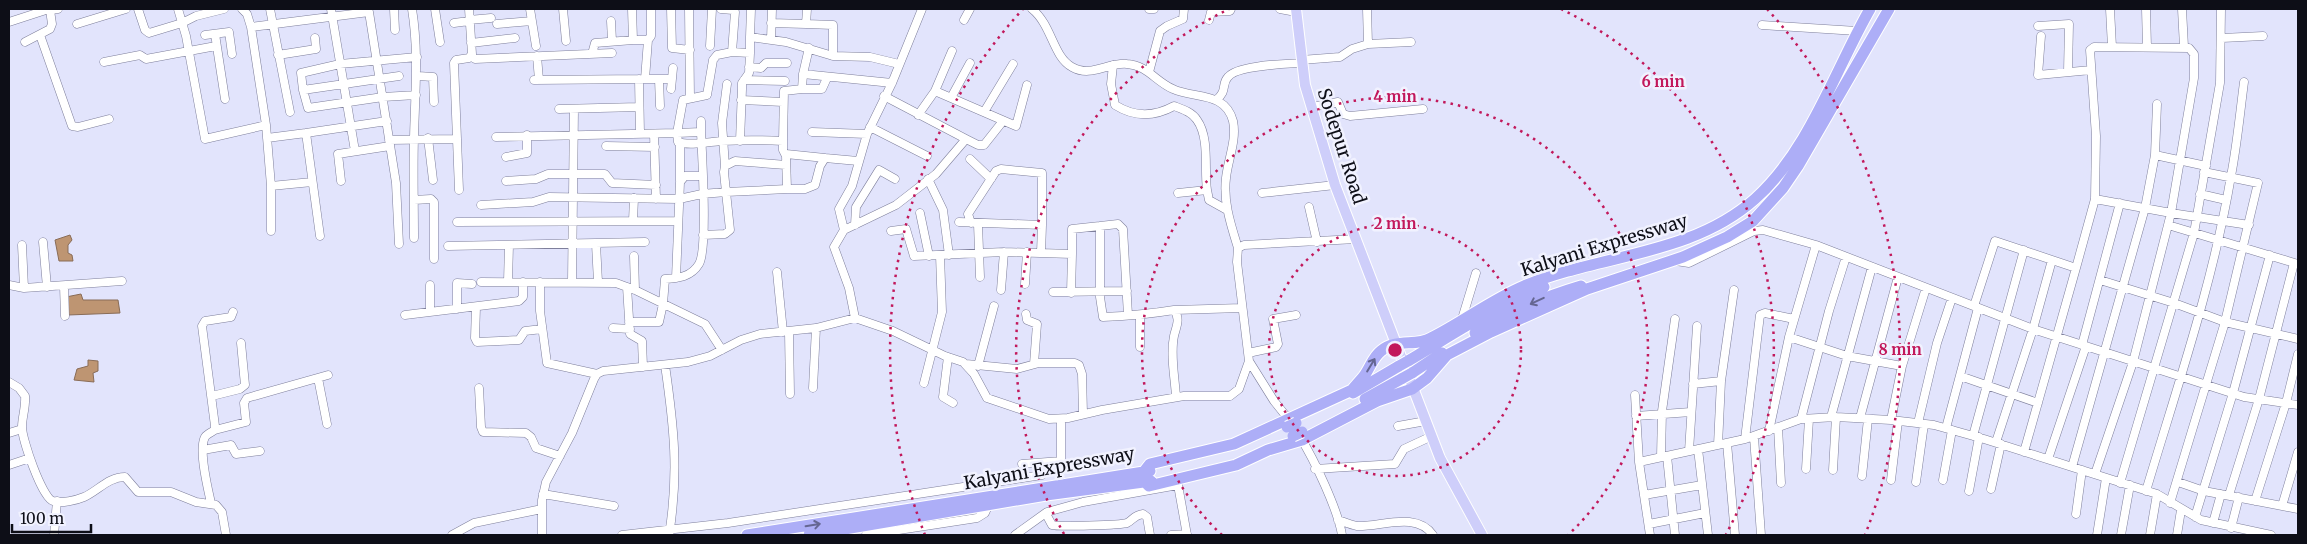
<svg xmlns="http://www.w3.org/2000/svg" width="2307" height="544" viewBox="0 0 2307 544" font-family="Merriweather,serif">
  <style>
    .water { fill: #be9572; stroke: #896c57 }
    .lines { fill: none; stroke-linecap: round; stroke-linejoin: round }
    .minor-casing { stroke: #7e7f9b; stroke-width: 9 }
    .major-casing { stroke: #fff; stroke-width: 12 }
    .highway-casing { stroke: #fff; stroke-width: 13 }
    .minor { stroke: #fff; stroke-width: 8 }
    .major { stroke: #cecefa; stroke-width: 10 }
    .highway { stroke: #adaef7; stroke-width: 11 }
    .highway-bridge-casing { stroke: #fff; stroke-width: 13; stroke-linecap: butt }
    .highway-bridge { stroke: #adaef7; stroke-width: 11 }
    .oneway { stroke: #656692 }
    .ring { fill: none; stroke: #c2185b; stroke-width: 2.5; stroke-dasharray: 2.5 5 }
    .labels { text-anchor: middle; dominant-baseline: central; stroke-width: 5; stroke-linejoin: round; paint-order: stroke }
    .street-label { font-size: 18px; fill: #0d0e17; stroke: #f1f2ff }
    .centre { fill: #c2185b; stroke: #f1f2ff; stroke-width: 2.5 }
    .ring-label { font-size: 15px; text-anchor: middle; font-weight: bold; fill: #c2185b; stroke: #f1f2ff; stroke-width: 5; stroke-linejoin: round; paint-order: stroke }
  </style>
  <rect width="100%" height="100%" fill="#e2e4fc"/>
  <path class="water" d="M 70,235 L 72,240 L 68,245 L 68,253 L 72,255 L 73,261 L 59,261 L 55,240 Z
    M 81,294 L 83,300 L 118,300 L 120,313 L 68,315 L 66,297 Z
    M 88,360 L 98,361 L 98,371 L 93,373 L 94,382 L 74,380 L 77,369 L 88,366 Z"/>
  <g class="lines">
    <g class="minor-casing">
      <path id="minor" d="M 138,9 L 145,30 L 149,33 L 182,23 L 196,16 L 224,9
        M 178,9 L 186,36 L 205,139 L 266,125 L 271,186 L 312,182
        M 242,9 L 247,14 L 251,27 L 266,125
        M 270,9 L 290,112
        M 331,9 L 355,151
        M 394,9 L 395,30
        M 412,9 C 419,52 415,94 414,138 C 413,171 414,204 414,238
        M 435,9 L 440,42
        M 530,9 L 536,46
        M 563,9 L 566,41
        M 632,9 L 633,40 L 648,40
        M 671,9 L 672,48 L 690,50
        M 689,9 L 690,98
        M 721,9 L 733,10 L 735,12 L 732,52
        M 807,9 L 806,24 L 833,25 L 833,56
        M 1032,9 C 1052,25 1053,57 1072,67 C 1091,78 1108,62 1127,64 C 1147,65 1156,82 1173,89 C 1194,99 1225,91 1233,121 C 1237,140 1228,159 1226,178 C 1223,202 1231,225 1238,248
        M 1149,9 L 1154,9
        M 1280,9 L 1296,12
        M 1367,9 L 1368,44
        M 2110,9 L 2112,47
        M 2146,9 L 2147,47
        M 2182,9 L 2184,47
        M 469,20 L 491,18
        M 964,20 L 970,9
        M 1209,20 L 1211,12 L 1230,11 L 1231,9
        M 611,21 L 612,41
        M 9,22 L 49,9
        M 454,23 L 469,21
        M 771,23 L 806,24
        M 77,24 L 126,9
        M 497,24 L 532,21
        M 1762,25 L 1857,31
        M 2038,26 L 2069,24 L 2068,72
        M 251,27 L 369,12 L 396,183 L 399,244
        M 215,34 L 225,99
        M 40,35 L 72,126 L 78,127 L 109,119
        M 205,35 L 229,32 L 232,54
        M 2041,36 L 2038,75 L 2091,70
        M 750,37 L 751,9
        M 2222,38 L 2263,36
        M 771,40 L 772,9
        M 25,42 L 50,29 L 52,24 L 50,10 L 58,9
        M 471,43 L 515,38
        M 710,46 L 712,9
        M 809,48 L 803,74 L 892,83
        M 592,54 L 595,43 L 633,40
        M 278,55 L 316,49 L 315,38
        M 471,56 L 475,59 L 612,53
        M 537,56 L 539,80
        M 1301,60 L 1340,57 L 1352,49 L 1368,44 L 1411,42
        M 104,62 L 140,55 L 146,59 L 216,46
        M 1113,65 L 1111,84 L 1115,105 C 1134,117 1154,117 1174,106 C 1182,109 1192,112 1197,120 C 1210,138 1204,170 1207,190 L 1178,193
        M 749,67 L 761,68 L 766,63 L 787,63
        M 1149,72 L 1160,31 L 1167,26 L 1183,19 L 1184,9
        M 399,76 L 303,90 L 301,73 L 340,64 L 417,57
        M 418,76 L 433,77 L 434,102
        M 639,79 L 640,134
        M 645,79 L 671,79
        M 659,79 L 660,106
        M 534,80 L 645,79 L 648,40 L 651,36 L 651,10
        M 744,80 L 785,81
        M 671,89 L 673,68
        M 802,89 L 822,89 L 827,78
        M 303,90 L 308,108 L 383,97 L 416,95
        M 935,91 L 952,51
        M 952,96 L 970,63
        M 741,100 L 783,102
        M 1216,100 C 1228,91 1221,84 1228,77 C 1237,65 1286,64 1301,63
        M 1312,107 L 1338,102 L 1343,114 L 1350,116 L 1423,109
        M 559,109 L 639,107
        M 984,112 L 1013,64
        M 918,115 L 935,91 L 1016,126 L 1027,85
        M 701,121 L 701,132
        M 870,127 L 927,156
        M 812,132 L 867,134
        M 654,134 L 656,199
        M 496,137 L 677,133 L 683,100 L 707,95 L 713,60 L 717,55 L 732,52 L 750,53 L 750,37 L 786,42 L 833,56 L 870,57 L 899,64
        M 267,138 L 306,133
        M 428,138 L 433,180
        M 966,139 L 978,145 L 984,145 L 1003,121
        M 389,140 L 456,139
        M 740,141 L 742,89 L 742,83 L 749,73 L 750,53
        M 783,141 L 784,91 L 802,89 L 803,74
        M 680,143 L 680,181
        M 606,146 L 655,147
        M 786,154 L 825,158
        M 2155,155 L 2157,104
        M 506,157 L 527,153 L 527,135
        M 970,159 L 991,179
        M 786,165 L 735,161 L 725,166 L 724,172 L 726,192 L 787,189
        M 725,166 L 722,123 L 727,84
        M 928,179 L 943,210 L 949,255
        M 341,181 L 338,154 L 390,146
        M 506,181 L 536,179 L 548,174 L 605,174 L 612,183 L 656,185
        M 271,186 L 271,231
        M 459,190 L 454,63 L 456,60 L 469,58 L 472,54 L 469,9
        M 1207,190 L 1209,200 L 1227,210
        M 1262,193 L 1335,185
        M 2200,194 L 2226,200
        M 2095,199 L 2096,136 L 2090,50 L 2094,47 L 2189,48 L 2194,54 L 2194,78 L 2171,213 L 2249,225
        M 414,200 L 431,199 L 434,202 L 434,259
        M 481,205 L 533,202 L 549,197 L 679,199 L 702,194 L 726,192 L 730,230 L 725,234 L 703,235
        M 1309,207 L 1317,242
        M 920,213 L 929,256
        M 633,221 L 634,198
        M 457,222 L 678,221
        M 959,222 L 1042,225 L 1041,253
        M 971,223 L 968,214 L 996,171 L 1001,169 L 1042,173 L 1042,225
        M 978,224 L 980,277
        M 855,225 L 856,207 L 879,170 L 895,179
        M 844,230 L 896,205 L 936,174 L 966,139 L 884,96
        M 891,231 L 906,229 L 914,256 L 1004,252 L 1072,254 L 1072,229 L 1100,226
        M 320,236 L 306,133 L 387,121
        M 43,242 L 47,287
        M 596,244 L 598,282
        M 448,246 L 645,242
        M 634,256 L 635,290
        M 1676,261 L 1689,263 L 1754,231 L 1763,230 L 1816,245 L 2033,329 L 2154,368 L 2244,397 L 2298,405
        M 777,272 L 783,332
        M 676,278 L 680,182 L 685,176 L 702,176
        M 2100,280 L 2174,303 L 2225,322 L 2298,339
        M 481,282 L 616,283 L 635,290 L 705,324 L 722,350
        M 508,282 L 509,245
        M 540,282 L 540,311 L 547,363 L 597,374
        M 572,282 L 574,109
        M 1025,284 L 1027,252
        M 9,285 L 24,288 L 22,245
        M 430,285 L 430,312
        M 64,286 L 65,316
        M 627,287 L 630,334 L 642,341 L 643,367
        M 24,288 L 122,281
        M 1001,290 L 1004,252
        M 1053,292 L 1127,291
        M 1071,293 L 1072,254
        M 1974,306 L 1995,241 L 2076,268 L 2095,199 L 2171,213 L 2168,225 L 2298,264
        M 476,307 L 475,338 L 477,342 L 519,340 L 525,331 L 542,329
        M 457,309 L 457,283 L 472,284
        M 1174,310 L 1242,308
        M 1026,314 L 1027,320 L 1037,324 L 1034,364
        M 405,315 L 519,301 L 523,297 L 523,282
        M 1128,315 L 1123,229 L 1118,224 L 1100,226 L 1100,297 L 1103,317 C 1126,316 1150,314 1174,310 C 1181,319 1176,327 1174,336 C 1170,355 1175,378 1176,397
        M 1140,315 L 1140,347
        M 855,318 L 849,288 L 834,247 L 844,230 L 839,209 L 852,186 L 867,134 L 892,83 L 922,9
        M 1462,319 L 1476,273
        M 629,322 L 659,322 L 663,304 L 665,279 C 679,278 691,277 699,264 C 708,249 702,155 701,132 L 677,133 L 678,142 C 689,146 708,142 721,141 C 741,140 762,140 783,141 L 783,150 L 786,156 L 787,189 L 805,189 L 815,185 L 820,166 L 825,158 L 858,161
        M 613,328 L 630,329
        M 789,332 L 790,394
        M 1789,337 L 1847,356 L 1902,366
        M 2082,345 L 2120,203
        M 1248,353 L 1276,347 L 1278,344 L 1273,319 L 1296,315
        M 948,357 L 943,397 L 953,403
        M 966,364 L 1017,369 L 1039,363 L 1075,363 L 1079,365 L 1082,374 L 1083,414
        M 665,365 C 674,427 679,473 669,535
        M 978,366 L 994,306
        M 1960,376 L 2038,403
        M 318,378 L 327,424
        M 9,382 L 19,388 L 25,396 C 26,407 22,417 22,427 C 22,439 42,498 53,501 C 61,504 77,500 84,497 C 98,491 108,477 125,477 L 138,492 L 171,492 L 196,502 L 216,505 L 222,512 L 226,535
        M 924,383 L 942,312 L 940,255
        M 1693,384 L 1721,381
        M 479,388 L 481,427 L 483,432 L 526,433 L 531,437 L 536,448 L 560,456
        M 813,388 L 816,328
        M 1635,395 L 1639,462
        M 212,396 L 240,389 L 245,385 L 241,343
        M 1636,416 L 1691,412
        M 1831,417 L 1872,267
        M 1860,418 L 1898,277
        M 1801,419 L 1829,311 L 1846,257
        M 1891,420 L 1902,366 L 1926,288
        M 1290,421 L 1274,401 L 1249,361 L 1237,262 L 1238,248 L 1244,245 L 1356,239
        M 1918,423 L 1937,343 L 1952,298
        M 1398,426 L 1426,421
        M 1778,427 L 1781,483
        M 1946,428 L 1978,308
        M 215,430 L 246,422 L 244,403 L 247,398 L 328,375
        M 1769,431 L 1789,337 L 1816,245
        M 9,433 L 22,429
        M 1973,436 L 2024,250
        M 1300,437 C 1314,459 1338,510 1342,535
        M 1754,437 L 1761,535
        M 1745,439 L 1760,315 L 1765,313 L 1794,319
        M 1996,442 L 2033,329 L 2052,260
        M 1727,443 L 1735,535
        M 1718,445 L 1721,381 L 1734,290
        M 1698,449 L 1708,535
        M 203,450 L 231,445 L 236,454 L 260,451
        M 1689,451 L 1697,326
        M 2024,452 L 2076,268
        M 1667,456 L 1675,535
        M 1661,457 L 1662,411 L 1675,319
        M 2048,459 L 2086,346
        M 1022,464 L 1061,461 L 1061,419
        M 9,465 L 30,458
        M 2072,467 L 2145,208 L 2155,155 L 2206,166
        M 1315,469 L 1395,464 L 1404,449 L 1432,436
        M 1806,469 L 1809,419
        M 1833,470 L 1836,417
        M 2095,474 L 2133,362 L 2168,225
        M 1862,476 L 1868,419
        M 1891,480 L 1898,421
        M 1943,480 L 1952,430
        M 1916,482 L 1924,424
        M 2178,482 L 2204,491 L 2298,509
        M 2120,483 L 2194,233 L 2220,83 L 2221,9
        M 1991,489 L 2001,444
        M 1969,491 L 1979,437
        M 2146,491 C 2177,387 2213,283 2231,176 C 2237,145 2240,113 2244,82
        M 543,494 L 614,506
        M 1644,495 L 1702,485
        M 2229,495 L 2259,399 L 2294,263
        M 2255,501 L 2286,403 L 2298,354
        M 211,503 C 208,489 198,450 205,437 C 207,434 212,432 215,430 L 215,426 L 202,326 L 205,321 L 231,317 L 233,312
        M 2170,503 L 2225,322 L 2258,183 L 2204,172
        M 2282,506 L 2298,452
        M 1046,514 L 1052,525 C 1057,527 1122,525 1127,523 C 1133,520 1134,515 1143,514 L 1147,517 L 1150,535
        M 2076,514 L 2082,470
        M 2195,517 L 2233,393 L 2270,255
        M 1338,520 C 1344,522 1351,525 1357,526 C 1381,527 1416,511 1433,535
        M 2213,523 L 2221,494
        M 1649,524 L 1705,513
        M 2231,528 L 2239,497
        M 54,535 L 57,501
        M 452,535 L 474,523 L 542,509
        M 542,535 L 542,500 L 546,482 L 572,433 L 594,379 L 597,374 L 603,371 L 688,362 L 710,356 L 741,340 L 760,334 L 816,328 L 855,318 L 893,331 L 945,356 L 963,362 L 974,374 L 987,398 L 1049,419 L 1068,418 L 1102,410 L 1184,396 L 1230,396 L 1239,389 L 1249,361
        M 622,535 L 728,523 L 1042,475
        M 866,535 L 977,518 L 985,513 L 989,504
        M 1015,535 L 1047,512 L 1083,502 L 1178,485 L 1187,535
        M 1171,535 L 1187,534
        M 1650,535 L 1639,462 L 1745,439 L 1801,419 L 1836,417 L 1891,420 L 1934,425 L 1984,439 L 2157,494 L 2201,520 L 2271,535
        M 2097,535 L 2106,478
        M 2121,535 L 2130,485
        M 2150,535 L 2157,494
        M 2177,535 L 2181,510"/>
    </g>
    <g class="major-casing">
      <path id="major" d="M 1296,9 L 1305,85 L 1335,185 L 1440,458 L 1482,535"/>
    </g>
    <g class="highway-casing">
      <path id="highway" d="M 1475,333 C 1508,312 1544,297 1581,286
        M 1408,361 C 1452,335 1496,305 1544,287
        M 1412,373 L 1442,353
        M 1353,393 L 1399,366
        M 1365,399 L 1403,378
        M 1143,473 L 1150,464 L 1234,444 L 1352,390 C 1356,385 1360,381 1364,376 C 1370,368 1373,357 1381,351 C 1396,338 1416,347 1431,338 C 1463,322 1491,300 1524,286 C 1600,254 1691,256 1755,199 C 1809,151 1835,70 1870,9
        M 1145,482 L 1149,486 L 1236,465 L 1268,450 L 1302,440 L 1377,401 L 1412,389 L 1427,378 L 1447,355 L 1491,332 L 1587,289 L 1683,257 L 1727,237 L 1753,221 L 1783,188 L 1798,166 L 1889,9
        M 747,535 L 1150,471
        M 809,535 L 1046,495 L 1151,481"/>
    </g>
    <use href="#minor" class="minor"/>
    <use href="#major" class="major"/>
    <use href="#highway" class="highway"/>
    <g class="highway-bridge-casing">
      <path id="highway-bridge" d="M 1399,366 L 1408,361
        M 1403,378 L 1412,373
        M 1287,427 L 1296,423
        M 1293,436 L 1302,432"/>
    </g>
    <use href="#highway-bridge" class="highway-bridge"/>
  </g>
  <defs><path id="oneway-shaft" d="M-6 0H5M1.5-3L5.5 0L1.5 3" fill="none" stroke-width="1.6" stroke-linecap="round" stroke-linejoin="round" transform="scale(1.25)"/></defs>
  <g class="oneway">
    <use href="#oneway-shaft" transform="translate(1537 301) rotate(155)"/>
    <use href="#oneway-shaft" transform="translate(1371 365) rotate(-59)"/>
    <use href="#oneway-shaft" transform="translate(813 525) rotate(-9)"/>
  </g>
  <g class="ring">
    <circle cx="1395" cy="350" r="126"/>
    <path d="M1222 535A253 253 0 1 1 1568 535"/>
    <path d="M1064 534A379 379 0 0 1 1229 9M1561 9A379 379 0 0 1 1726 534"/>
    <path d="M925 535A505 505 0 0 1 1023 9M1767 9A505 505 0 0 1 1865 535"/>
  </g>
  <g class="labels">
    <g class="street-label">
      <text transform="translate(1342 146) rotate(72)">Sodepur Road</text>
      <text transform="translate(1604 245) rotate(-17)">Kalyani Expressway</text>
      <text transform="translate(1049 468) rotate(-10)">Kalyani Expressway</text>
    </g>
  </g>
  <circle cx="1395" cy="350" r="8" class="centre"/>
  <g class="ring-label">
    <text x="1663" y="87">6 min</text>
    <text x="1395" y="102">4 min</text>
    <text x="1395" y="229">2 min</text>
    <text x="1900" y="355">8 min</text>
  </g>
  <rect width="2307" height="544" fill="none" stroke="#0d0e17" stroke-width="20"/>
  <path d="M12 524v8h79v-8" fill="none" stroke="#0d0e17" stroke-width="2.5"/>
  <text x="20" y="524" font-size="15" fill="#0d0e17" stroke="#f1f2ff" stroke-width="4" paint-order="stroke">100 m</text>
</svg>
